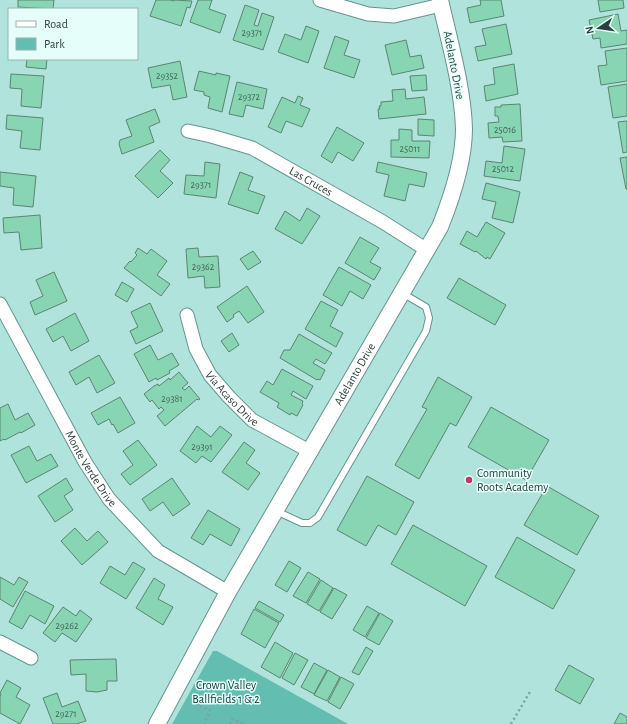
<svg xmlns="http://www.w3.org/2000/svg" width="627" height="724" viewBox="0 0 627 724" font-family="'Alegreya Sans',sans-serif">
  <style>
    .green { fill: #64bdb1 }
    .building { fill: #88d5b3; stroke: #5c8472 }
    .lines { fill: none; stroke-linecap: round; stroke-linejoin: round }
    .service-casing { stroke: #65958e; stroke-width: 8 }
    .minor-casing { stroke: #65958e; stroke-width: 15 }
    .tertiary-casing { stroke: #65958e; stroke-width: 18 }
    .path { stroke: #7ca39d; stroke-width: 2.5; stroke-dasharray: 2 3; stroke-linecap: butt }
    .service { stroke: #fff; stroke-width: 6 }
    .minor { stroke: #fff; stroke-width: 13 }
    .tertiary { stroke: #fff; stroke-width: 16 }
    .poi-dot { fill: #c23566; stroke: #e5fefa; stroke-width: 1.5 }
    .labels { text-anchor: middle; dominant-baseline: central; stroke-width: 3; stroke-linejoin: round; paint-order: stroke }
    .number-label { font-size: 10px; fill: #42655a }
    .street-label { font-size: 12px; fill: #2b403d; stroke: #e5fefa }
    .poi-label { font-size: 12px; fill: #2b403d; stroke: #e5fefa; text-anchor: start }
    .park-label { font-size: 12px; fill: #0d3934; stroke: #e5fefa }
  </style>
  <rect width="100%" height="100%" fill="#b0e3db"/>
  <path class="green" d="M 213,651 L 217,651 L 348,724 L 172,724 Z"/>
  <path class="building" d="M 18,0 L 54,0 L 53,9 L 18,7 Z
    M 156,0 L 170,0 L 174,1 L 174,0 L 192,1 L 190,8 L 187,7 L 181,26 L 150,16 Z
    M 198,0 L 212,0 L 209,9 L 226,15 L 220,33 L 190,22 Z
    M 480,0 L 501,0 L 504,16 L 470,23 L 467,8 L 481,5 Z
    M 598,0 L 623,0 L 624,8 L 600,12 Z
    M 245,5 L 259,10 L 254,25 L 258,26 L 262,13 L 274,17 L 263,50 L 233,40 Z
    M 618,14 L 621,31 L 627,30 L 627,44 L 601,48 L 600,38 L 593,39 L 589,20 Z
    M 506,24 L 512,54 L 478,61 L 475,47 L 486,45 L 482,29 Z
    M 306,26 L 319,31 L 308,63 L 278,52 L 285,34 L 301,40 Z
    M 335,36 L 349,41 L 344,55 L 360,60 L 354,78 L 324,68 Z
    M 406,40 L 410,57 L 421,55 L 424,68 L 392,75 L 385,45 Z
    M 627,48 L 627,81 L 601,85 L 598,66 L 607,65 L 605,51 Z
    M 27,59 L 47,59 L 46,69 L 26,67 Z
    M 180,61 L 187,97 L 173,100 L 170,85 L 152,88 L 148,68 Z
    M 514,64 L 518,94 L 486,101 L 484,86 L 495,84 L 493,68 Z
    M 199,71 L 216,75 L 216,73 L 230,76 L 222,112 L 208,108 L 210,97 L 204,95 L 204,92 L 194,90 Z
    M 11,74 L 44,76 L 41,108 L 21,106 L 22,89 L 10,88 Z
    M 426,75 L 427,90 L 412,91 L 410,76 Z
    M 237,82 L 267,89 L 263,109 L 246,105 L 243,117 L 229,114 Z
    M 627,84 L 627,116 L 613,118 L 608,87 Z
    M 405,89 L 406,99 L 424,97 L 426,114 L 379,119 L 378,109 L 380,109 L 379,106 L 381,106 L 381,102 L 393,101 L 392,90 Z
    M 298,96 L 303,98 L 300,105 L 310,109 L 302,127 L 286,121 L 281,133 L 268,127 L 282,97 L 295,103 Z
    M 520,104 L 522,141 L 503,142 L 502,137 L 489,138 L 488,123 L 499,122 L 498,116 L 495,116 L 495,107 L 501,107 L 501,105 Z
    M 155,109 L 160,122 L 149,127 L 154,142 L 122,154 L 119,144 L 120,140 L 132,136 L 126,120 Z
    M 7,115 L 43,118 L 40,150 L 20,148 L 22,131 L 6,129 Z
    M 418,119 L 434,120 L 434,136 L 418,135 Z
    M 627,121 L 627,152 L 623,153 L 618,122 Z
    M 337,127 L 364,143 L 353,161 L 338,152 L 332,163 L 321,156 Z
    M 399,129 L 412,130 L 412,141 L 430,141 L 429,158 L 391,157 L 391,140 L 399,140 Z
    M 504,146 L 525,149 L 520,181 L 484,176 L 486,161 L 502,163 Z
    M 160,150 L 170,160 L 160,171 L 173,183 L 158,198 L 135,176 Z
    M 627,157 L 627,189 L 626,189 L 620,158 Z
    M 205,162 L 220,164 L 216,198 L 184,194 L 186,175 L 204,176 Z
    M 378,162 L 427,173 L 424,187 L 409,184 L 405,201 L 384,196 L 389,175 L 376,172 Z
    M 0,172 L 36,176 L 33,207 L 13,205 L 14,188 L 0,186 Z
    M 240,172 L 253,177 L 248,190 L 265,196 L 258,214 L 228,204 Z
    M 486,183 L 520,192 L 513,223 L 492,218 L 496,202 L 482,199 Z
    M 307,208 L 320,216 L 302,244 L 275,229 L 285,211 L 300,221 Z
    M 40,215 L 42,248 L 21,250 L 19,232 L 4,233 L 3,218 Z
    M 486,222 L 505,233 L 490,259 L 487,257 L 486,259 L 476,251 L 475,252 L 460,244 L 467,231 L 477,237 Z
    M 360,237 L 379,248 L 370,262 L 381,268 L 374,280 L 345,263 Z
    M 138,248 L 147,254 L 151,249 L 167,261 L 157,275 L 170,284 L 161,296 L 124,268 L 130,261 L 131,262 L 137,255 L 135,253 Z
    M 198,248 L 199,257 L 218,256 L 220,287 L 205,288 L 204,276 L 188,278 L 186,249 Z
    M 253,251 L 261,262 L 248,270 L 240,259 Z
    M 339,267 L 371,285 L 363,299 L 350,291 L 342,306 L 323,295 Z
    M 54,272 L 67,301 L 35,315 L 30,302 L 43,296 L 36,280 Z
    M 459,278 L 506,305 L 495,325 L 447,298 Z
    M 122,282 L 134,289 L 127,302 L 115,295 Z
    M 247,286 L 264,312 L 248,323 L 239,311 L 233,315 L 234,317 L 227,322 L 217,307 Z
    M 321,301 L 338,310 L 330,326 L 343,333 L 336,347 L 305,329 Z
    M 150,303 L 163,331 L 136,344 L 130,331 L 138,327 L 131,312 Z
    M 75,313 L 89,341 L 71,351 L 63,336 L 53,342 L 46,329 Z
    M 232,333 L 239,345 L 229,352 L 221,341 Z
    M 299,334 L 332,353 L 325,364 L 316,359 L 313,363 L 325,370 L 320,380 L 318,379 L 317,380 L 280,358 L 284,350 L 290,350 Z
    M 150,345 L 158,360 L 172,353 L 179,365 L 169,371 L 170,373 L 157,380 L 156,378 L 149,382 L 134,354 Z
    M 99,355 L 115,383 L 97,393 L 89,377 L 76,385 L 69,372 Z
    M 282,369 L 313,386 L 306,399 L 293,391 L 291,395 L 303,401 L 302,404 L 303,405 L 297,416 L 291,413 L 290,415 L 277,407 L 279,403 L 260,392 L 267,381 L 273,385 Z
    M 179,372 L 188,383 L 182,388 L 185,390 L 189,386 L 200,399 L 198,400 L 197,399 L 165,426 L 157,416 L 164,410 L 161,407 L 159,409 L 152,400 L 150,402 L 144,394 L 154,386 L 158,384 L 159,386 L 169,378 L 170,380 Z
    M 438,377 L 472,397 L 456,426 L 450,423 L 419,479 L 395,465 L 427,409 L 422,407 Z
    M 120,397 L 135,423 L 118,433 L 113,424 L 112,425 L 109,419 L 98,425 L 91,413 Z
    M 8,404 L 15,420 L 28,413 L 35,425 L 21,433 L 20,432 L 5,440 L 4,439 L 0,441 L 0,408 Z
    M 491,407 L 549,440 L 526,480 L 468,447 Z
    M 197,426 L 211,437 L 220,426 L 232,435 L 211,462 L 202,456 L 196,463 L 180,451 Z
    M 138,440 L 157,465 L 130,485 L 121,474 L 133,465 L 123,451 Z
    M 244,442 L 255,450 L 246,463 L 260,473 L 248,490 L 222,472 Z
    M 29,446 L 37,461 L 51,454 L 58,466 L 26,483 L 11,455 Z
    M 367,476 L 414,502 L 396,535 L 378,525 L 366,546 L 337,530 Z
    M 66,478 L 73,490 L 64,496 L 73,510 L 55,522 L 38,496 Z
    M 172,478 L 190,504 L 173,516 L 163,502 L 150,511 L 142,499 Z
    M 547,486 L 599,516 L 577,555 L 524,525 Z
    M 208,510 L 240,529 L 231,546 L 210,534 L 203,545 L 191,538 Z
    M 413,525 L 487,566 L 465,606 L 391,564 Z
    M 75,528 L 87,541 L 98,531 L 108,542 L 82,565 L 61,541 Z
    M 517,537 L 575,570 L 553,609 L 495,577 Z
    M 289,561 L 301,568 L 287,592 L 275,585 Z
    M 133,562 L 145,569 L 126,599 L 100,583 L 110,566 L 125,575 Z
    M 308,572 L 320,579 L 306,603 L 293,596 Z
    M 0,577 L 14,585 L 19,577 L 28,582 L 13,607 L 0,599 Z
    M 154,578 L 165,585 L 158,599 L 173,607 L 163,625 L 136,608 Z
    M 321,580 L 333,588 L 319,611 L 307,604 Z
    M 334,588 L 347,595 L 332,619 L 320,612 Z
    M 25,591 L 54,606 L 45,624 L 30,615 L 22,629 L 9,622 Z
    M 259,601 L 284,615 L 280,622 L 255,608 Z
    M 367,606 L 379,613 L 365,637 L 353,630 Z
    M 63,607 L 76,616 L 80,610 L 92,619 L 76,642 L 62,633 L 55,642 L 43,633 Z
    M 254,609 L 279,623 L 265,648 L 241,634 Z
    M 380,613 L 393,621 L 379,645 L 366,638 Z
    M 275,642 L 293,653 L 280,678 L 261,667 Z
    M 366,647 L 373,651 L 359,675 L 352,672 Z
    M 295,653 L 308,660 L 294,685 L 282,678 Z
    M 116,659 L 117,681 L 107,681 L 107,690 L 97,692 L 86,691 L 86,674 L 71,675 L 70,660 Z
    M 314,663 L 327,670 L 314,694 L 301,687 Z
    M 569,665 L 594,679 L 580,704 L 555,690 Z
    M 328,670 L 340,677 L 327,701 L 314,695 Z
    M 341,677 L 354,684 L 340,709 L 328,702 Z
    M 7,680 L 21,688 L 16,697 L 30,705 L 20,724 L 0,713 L 0,697 L 1,694 L 0,693 Z
    M 57,693 L 62,707 L 78,701 L 86,721 L 76,724 L 53,724 L 43,698 Z
    M 620,713 L 627,717 L 627,724 L 614,724 Z"/>
  <g class="lines">
    <g class="service-casing">
      <path id="service" d="M 276,511 L 302,523 L 310,523 L 318,517 L 426,331 L 429,318 L 426,307 L 402,293"/>
    </g>
    <g class="minor-casing">
      <g id="minor">
        <path d="M 320,0 L 368,14 L 394,16 L 441,5"/>
        <path id="s1" d="M 188,131 L 211,136 L 252,148 L 383,222 L 427,250"/>
        <path id="s2" d="M 0,304 L 85,462 L 109,499 L 158,551 L 228,592"/>
        <path id="s3" d="M 187,315 L 196,349 L 210,375 L 229,397 L 252,420 L 311,452"/>
        <path d="M 0,642 L 31,658"/>
      </g>
    </g>
    <g class="tertiary-casing">
      <g id="tertiary">
        <path id="s4" d="M 157,724 L 228,592 L 440,227 C 452,197 464,161 464,129 C 463,88 449,40 440,0"/>
      </g>
    </g>
    <path class="path" d="M 200,706 L 210,710 L 204,724
      M 230,724 L 232,719 L 244,724
      M 511,724 L 531,690"/>
    <use href="#service" class="service"/>
    <use href="#minor" class="minor"/>
    <use href="#tertiary" class="tertiary"/>
  </g>
  <circle class="poi-dot" cx="469" cy="480" r="4"/>
  <g class="labels">
    <g class="number-label">
      <text x="252" y="33">29371</text>
      <text x="167" y="76">29352</text>
      <text x="249" y="97">29372</text>
      <text x="505" y="130">25016</text>
      <text x="410" y="149">25011</text>
      <text x="503" y="169">25012</text>
      <text x="201" y="185">29371</text>
      <text x="203" y="267">29362</text>
      <text x="172" y="399">29381</text>
      <text x="202" y="447">29391</text>
      <text x="67" y="626">29262</text>
      <text x="66" y="714">29271</text>
    </g>
    <g class="street-label">
      <text transform="translate(454 65) rotate(79)">Adelanto Drive</text>
      <text stroke="none"><textPath href="#s1" startOffset="134">Las Cruces</textPath></text>
      <text stroke="none"><textPath href="#s4" startOffset="402">Adelanto Drive</textPath></text>
      <text stroke="none"><textPath href="#s3" startOffset="97">Via Acaso Drive</textPath></text>
      <text stroke="none"><textPath href="#s2" startOffset="188">Monte Verde Drive</textPath></text>
    </g>
    <g class="poi-label">
      <text x="477" y="473">Community<tspan x="477" dy="14">Roots Academy</tspan></text>
    </g>
    <g class="park-label">
      <text x="226" y="685">Crown Valley<tspan x="226" dy="14">Ballfields 1 &amp; 2</tspan></text>
    </g>
  </g>
  <rect x="8" y="8" width="130" height="52" fill="#e5fefa" stroke="#9bb2ae"/>
  <rect x="16" y="21" width="20" height="6" fill="#ffffff" stroke="#9bb2ae"/>
  <text x="44" y="28" font-size="12" fill="#2b403d">Road</text>
  <rect x="16" y="38" width="20" height="12" fill="#64bdb1" stroke="#9bb2ae"/>
  <text x="44" y="48" font-size="12" fill="#2b403d">Park</text>
  <g transform="translate(599 28) rotate(257)" stroke="#e5fefa" stroke-width="3" paint-order="stroke">
  <path d="M0-3L7 15L0 10L-7 15Z" fill="#2b403d"/>
  <text y="-6" font-size="11" font-weight="bold" text-anchor="middle" fill="#2b403d">N</text>
  </g>
</svg>
